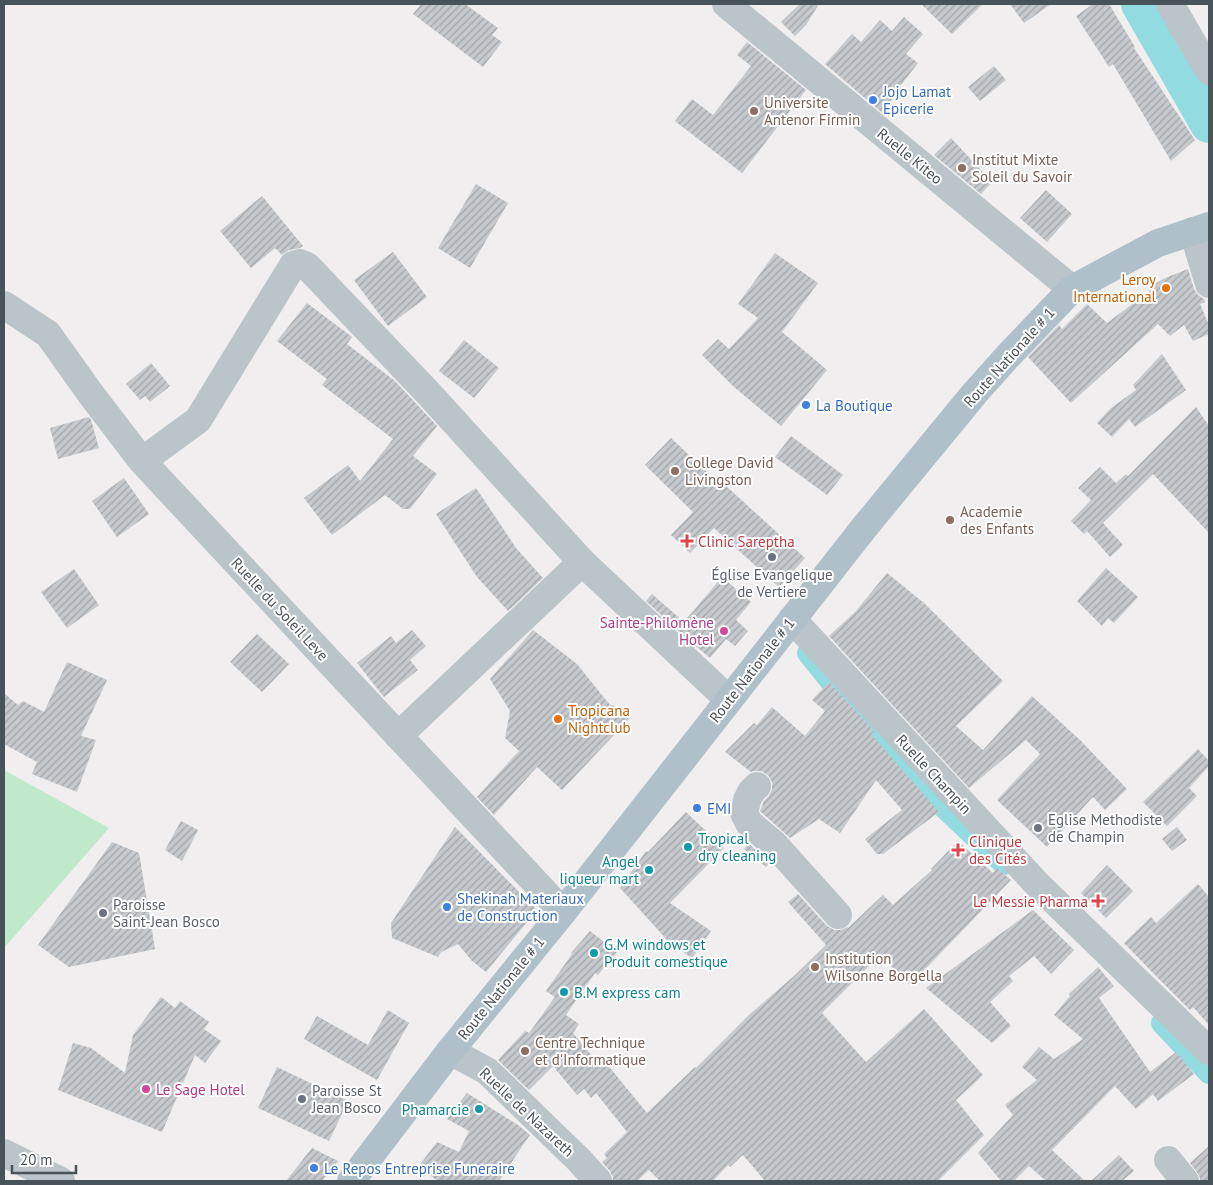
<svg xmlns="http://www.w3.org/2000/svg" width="1213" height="1185" viewBox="0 0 1213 1185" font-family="'PT Sans',sans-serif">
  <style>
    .green { fill: #c0e9cb }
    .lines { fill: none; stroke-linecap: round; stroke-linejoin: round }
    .canal { stroke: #92dbe1; stroke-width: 22 }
    .river { stroke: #92dbe1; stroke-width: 38 }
    .building { fill: url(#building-hatch) }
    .minor { stroke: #bbc4c9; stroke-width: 28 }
    .major { stroke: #b0c0c9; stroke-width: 28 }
    .shop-dot { fill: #3f7fe0; stroke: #fff; stroke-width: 2 }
    .education-dot { fill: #8d6e63; stroke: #fff; stroke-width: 2 }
    .food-dot { fill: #e8710a; stroke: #fff; stroke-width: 2 }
    .health-dot { fill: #e0444e; stroke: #fff; stroke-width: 2 }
    .worship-dot { fill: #6b7280; stroke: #fff; stroke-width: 2 }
    .hotel-dot { fill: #d1479c; stroke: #fff; stroke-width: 2 }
    .culture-dot { fill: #0f9aa8; stroke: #fff; stroke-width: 2 }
    .labels { text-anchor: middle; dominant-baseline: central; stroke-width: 4; stroke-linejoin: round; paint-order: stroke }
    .shop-label { font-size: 15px; fill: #366cbe; stroke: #fff; text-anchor: start }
    .education-label { font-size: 15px; fill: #785e54; stroke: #fff; text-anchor: start }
    .street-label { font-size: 15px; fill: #485359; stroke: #fff }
    .food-label { font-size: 15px; fill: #c56008; stroke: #fff; text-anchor: end }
    .health-label { font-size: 15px; fill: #be3a42; stroke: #fff; text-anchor: start }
    .worship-label { font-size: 15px; fill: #5b616d; stroke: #fff; text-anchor: start }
    .hotel-label { font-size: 15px; fill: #b23c85; stroke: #fff; text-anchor: end }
    .culture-label { font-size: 15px; fill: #0d838f; stroke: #fff; text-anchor: start }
  </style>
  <defs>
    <pattern id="building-hatch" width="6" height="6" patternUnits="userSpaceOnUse" patternTransform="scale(1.25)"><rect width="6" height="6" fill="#c6c9cd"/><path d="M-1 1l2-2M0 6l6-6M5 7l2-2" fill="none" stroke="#a3a6a9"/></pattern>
  </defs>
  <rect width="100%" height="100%" fill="#f0eeee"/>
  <path class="green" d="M 4,770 L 109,828 L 4,948 Z"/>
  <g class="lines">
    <path class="canal" d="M 808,653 L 844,698 L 918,783 L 1004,864
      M 1162,1023 L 1209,1073"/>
    <path class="river" d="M 1140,4 L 1209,124"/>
  </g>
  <path class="building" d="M 421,4 L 465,4 L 498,28 L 492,35 L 502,42 L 483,67 L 413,14 Z
    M 800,4 L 819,4 L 806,25 L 795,36 L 781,22 Z
    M 921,4 L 983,4 L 952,34 Z
    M 1010,4 L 1051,4 L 1024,23 Z
    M 1093,4 L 1109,4 L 1135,47 L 1134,48 L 1195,140 L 1171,161 L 1113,64 L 1109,67 L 1076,16 Z
    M 904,17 L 923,34 L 906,54 L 918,63 L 894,94 L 885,115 L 825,64 L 852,34 L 861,42 L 880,20 L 892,31 Z
    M 747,42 L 806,90 L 742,173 L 675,121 L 692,99 L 713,115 L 751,66 L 737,55 Z
    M 994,66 L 1006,80 L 980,101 L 968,87 Z
    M 951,138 L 992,182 L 981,194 L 934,155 Z
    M 476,184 L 508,203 L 470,268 L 438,248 Z
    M 1046,190 L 1072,214 L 1047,242 L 1020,218 Z
    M 262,196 L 303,246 L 300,248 L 289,250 L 282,255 L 275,248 L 251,268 L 220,231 Z
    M 393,252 L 427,297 L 388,326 L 354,280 Z
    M 775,253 L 818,283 L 782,332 L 827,370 L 781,426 L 734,387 L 702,355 L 718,339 L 729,349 L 758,318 L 738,304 Z
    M 1188,269 L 1194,289 L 1198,295 L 1204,299 L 1205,302 L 1200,304 L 1209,325 L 1209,334 L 1193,341 L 1184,325 L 1170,336 L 1158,324 L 1071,403 L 1028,357 L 1059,325 L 1062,329 L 1087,304 L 1107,323 L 1150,291 L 1148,288 L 1165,278 Z
    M 307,303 L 352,337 L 347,344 L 395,381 L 437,426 L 413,456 L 437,474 L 410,509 L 403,509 L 385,495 L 332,535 L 304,498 L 348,465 L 360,481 L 393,439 L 322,385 L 327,379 L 277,341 Z
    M 464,340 L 499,368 L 474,398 L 439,371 Z
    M 1162,354 L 1186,390 L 1135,427 L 1129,419 L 1112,437 L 1097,423 L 1111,408 L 1136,390 L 1133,385 Z
    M 151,363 L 170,386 L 150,402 L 145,396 L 140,400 L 126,384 Z
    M 1196,407 L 1209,426 L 1209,533 L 1153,474 L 1103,523 L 1123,545 L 1110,557 L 1087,531 L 1084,534 L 1071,521 L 1091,500 L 1078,488 L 1100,467 L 1116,483 L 1126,474 L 1128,476 Z
    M 89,417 L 91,420 L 99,448 L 58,459 L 50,428 Z
    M 791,436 L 843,475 L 827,495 L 775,457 Z
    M 671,438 L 712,477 L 714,475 L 805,558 L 779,587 L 714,528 L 690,553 L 671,535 L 693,512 L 645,465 Z
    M 124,478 L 149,514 L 117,537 L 92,501 Z
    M 476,488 L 516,548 L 543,578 L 508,611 L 477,577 L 436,514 Z
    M 1106,568 L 1138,597 L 1114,623 L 1108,618 L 1102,626 L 1077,601 Z
    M 74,569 L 99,605 L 67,628 L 41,592 Z
    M 887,573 L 924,603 L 1003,681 L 956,726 L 983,750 L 1032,696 L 1081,741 L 1127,789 L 1105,810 L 1093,797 L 1047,847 L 997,800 L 1040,754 L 1026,740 L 969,788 L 829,636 L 856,611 Z
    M 722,577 L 751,602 L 736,620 L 748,631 L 735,646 L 726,639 L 710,658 L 685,637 L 646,601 L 652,594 L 684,622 Z
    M 412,630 L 426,646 L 410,660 L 418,670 L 384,697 L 357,663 L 391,636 L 396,643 Z
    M 533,630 L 577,664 L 610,705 L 621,707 L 631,717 L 562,790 L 537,767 L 494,815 L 477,797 L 519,751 L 505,738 L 510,711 L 490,679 Z
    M 257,634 L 289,664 L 262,692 L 230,662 Z
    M 67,662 L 107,680 L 81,736 L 96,740 L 77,792 L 32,774 L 37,762 L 4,744 L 4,693 L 18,705 L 23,701 L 44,712 Z
    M 829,682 L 874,731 L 871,734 L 939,812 L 883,854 L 877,854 L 865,839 L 902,810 L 876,780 L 840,833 L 819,819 L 790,838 L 760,811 L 764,801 L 768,797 L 772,790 L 772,782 L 768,775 L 761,771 L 753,771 L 751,772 L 725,752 L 754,723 L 757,725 L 772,707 L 805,736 L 825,711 L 812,700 Z
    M 1198,749 L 1209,761 L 1209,766 L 1189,788 L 1197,796 L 1167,826 L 1143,802 Z
    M 686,812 L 724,848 L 670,903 L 711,931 L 692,958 L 669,942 L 620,888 L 646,851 L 648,852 Z
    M 181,821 L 198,830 L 182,861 L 165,850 Z
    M 455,827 L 537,910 L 486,972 L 472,961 L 458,944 L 441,952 L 438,957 L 392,938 L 391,923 Z
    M 1177,827 L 1187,840 L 1172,851 L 1162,839 Z
    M 958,841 L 993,873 L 997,868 L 1011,880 L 910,985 L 880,955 L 822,1013 L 866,1062 L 924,1009 L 983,1075 L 956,1100 L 984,1135 L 938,1181 L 765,1181 L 743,1155 L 730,1167 L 728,1165 L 713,1181 L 660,1181 L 649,1170 L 637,1181 L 613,1181 L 613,1177 L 610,1171 L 602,1162 L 607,1158 L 604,1154 L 627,1132 L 596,1093 L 591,1098 L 584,1089 L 577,1095 L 553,1066 L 529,1090 L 498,1060 L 525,1031 L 529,1033 L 555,997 L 546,991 L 572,954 L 571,953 L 590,931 L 617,952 L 598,975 L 595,973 L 566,1015 L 579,1024 L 573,1033 L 597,1062 L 602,1058 L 647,1113 L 695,1067 L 696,1068 L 750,1014 L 794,976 L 826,945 L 788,902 L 798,894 L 827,926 L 834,930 L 841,930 L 847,927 L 848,928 L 883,895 L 893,905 L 932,870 L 931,869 Z
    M 112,842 L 139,853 L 155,949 L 69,967 L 38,945 Z
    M 748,843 L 770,863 L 766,867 L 744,849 Z
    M 1107,865 L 1133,891 L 1106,918 L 1081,893 Z
    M 1198,884 L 1209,897 L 1209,1025 L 1193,1007 L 1190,1010 L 1155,975 L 1124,943 L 1151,917 L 1156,923 Z
    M 1033,910 L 1074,950 L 1051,974 L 1034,956 L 1009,976 L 1013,981 L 990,1002 L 1011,1026 L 992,1043 L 926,988 Z
    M 1098,967 L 1114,986 L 1099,998 L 1150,1072 L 1176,1052 L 1194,1074 L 1158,1101 L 1153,1094 L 1136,1109 L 1115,1086 L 1052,1150 L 1085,1181 L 1046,1181 L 1029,1166 L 1014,1181 L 1001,1181 L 978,1153 L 1013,1115 L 1005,1105 L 1037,1080 L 1022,1067 L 1039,1047 L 1054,1059 L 1083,1039 L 1054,1015 L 1070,996 L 1069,994 Z
    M 161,997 L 175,1008 L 180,1001 L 209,1022 L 204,1029 L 221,1041 L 205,1063 L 195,1055 L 162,1132 L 58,1090 L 73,1043 L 91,1048 L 125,1073 L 133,1035 Z
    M 388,1010 L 409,1023 L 377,1080 L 304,1039 L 317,1016 L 368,1045 Z
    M 277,1067 L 348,1101 L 329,1141 L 258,1108 Z
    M 467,1093 L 518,1125 L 530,1135 L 525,1142 L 499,1181 L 438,1181 L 418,1167 L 437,1142 L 459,1152 L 469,1131 L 447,1119 Z
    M 1209,1146 L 1209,1181 L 1200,1181 L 1200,1178 L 1197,1172 L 1190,1163 Z
    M 312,1148 L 338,1161 L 322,1181 L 286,1181 Z
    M 1119,1155 L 1134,1171 L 1122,1181 L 1091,1181 Z"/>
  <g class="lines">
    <path class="minor" d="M 726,4 L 1072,289
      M 1170,4 L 1209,71
      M 1193,231 L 1209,284
      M 4,305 L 48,334 L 90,393 L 142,461 L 563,912
      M 142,461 L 198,420 L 293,265 L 300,263 L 307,266 L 430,395 L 582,562 L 729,700
      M 792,619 L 1037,884 L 1209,1051
      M 398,736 L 582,562
      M 757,786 L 751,792 L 747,800 L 744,813 L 749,823 L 775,845 L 838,915
      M 450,1051 L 487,1071 L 579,1160 L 598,1181
      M 4,1153 L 61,1181
      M 1168,1160 L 1185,1181"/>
    <path class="major" d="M 351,1181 L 450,1051 L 563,912 L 863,529 L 974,394 L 1008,356 L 1072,289 L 1158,243 L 1209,226"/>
  </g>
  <g class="shop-dot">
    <circle cx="873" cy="100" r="5"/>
    <circle cx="806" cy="405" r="5"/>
    <circle cx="697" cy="808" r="5"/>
    <circle cx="447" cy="907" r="5"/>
    <circle cx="314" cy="1168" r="5"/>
  </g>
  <g class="education-dot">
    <circle cx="754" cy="111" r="5"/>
    <circle cx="962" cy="168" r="5"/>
    <circle cx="675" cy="471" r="5"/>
    <circle cx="950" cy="520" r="5"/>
    <circle cx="815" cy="967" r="5"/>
    <circle cx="525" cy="1051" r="5"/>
  </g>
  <g class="food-dot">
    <circle cx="1166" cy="288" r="5"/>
    <circle cx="558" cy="719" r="5"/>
  </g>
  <g class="health-dot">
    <path d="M684.5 533.5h5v5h5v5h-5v5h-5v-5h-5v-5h5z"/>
    <path d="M955.5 842.5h5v5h5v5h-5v5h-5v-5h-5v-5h5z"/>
    <path d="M1095.5 893.5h5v5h5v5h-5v5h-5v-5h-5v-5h5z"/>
  </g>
  <g class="worship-dot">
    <circle cx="772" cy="557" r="5"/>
    <circle cx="1038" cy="828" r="5"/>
    <circle cx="103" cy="913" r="5"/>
    <circle cx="302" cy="1099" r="5"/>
  </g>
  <g class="hotel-dot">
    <circle cx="724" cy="631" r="5"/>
    <circle cx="146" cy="1089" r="5"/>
  </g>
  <g class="culture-dot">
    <circle cx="688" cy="847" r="5"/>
    <circle cx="649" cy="870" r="5"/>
    <circle cx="594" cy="953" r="5"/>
    <circle cx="564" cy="992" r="5"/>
    <circle cx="479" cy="1109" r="5"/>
  </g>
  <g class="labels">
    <g class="shop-label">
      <text x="883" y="91">Jojo Lamat<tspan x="883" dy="17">Epicerie</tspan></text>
      <text x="816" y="405">La Boutique</text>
      <text x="707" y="808">EMI</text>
      <text x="457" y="898">Shekinah Materiaux<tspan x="457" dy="17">de Construction</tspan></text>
      <text x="324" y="1168">Le Repos Entreprise Funeraire</text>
    </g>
    <g class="education-label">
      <text x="764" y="102">Universite<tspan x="764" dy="17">Antenor Firmin</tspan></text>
      <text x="972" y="159">Institut Mixte<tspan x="972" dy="17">Soleil du Savoir</tspan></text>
      <text x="685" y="462">College David<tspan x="685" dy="17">Livingston</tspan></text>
      <text x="960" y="511">Academie<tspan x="960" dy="17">des Enfants</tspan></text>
      <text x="825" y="958">Institution<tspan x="825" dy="17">Wilsonne Borgella</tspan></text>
      <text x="535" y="1042">Centre Technique<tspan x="535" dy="17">et d'Informatique</tspan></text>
    </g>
    <g class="street-label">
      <text transform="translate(910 156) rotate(39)">Ruelle Kiteo</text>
      <text transform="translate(1009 357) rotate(-48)">Route Nationale # 1</text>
      <text transform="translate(280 609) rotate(47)">Ruelle du Soleil Leve</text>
      <text transform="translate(752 670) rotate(-52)">Route Nationale # 1</text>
      <text transform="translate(934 774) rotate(47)">Ruelle Champin</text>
      <text transform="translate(501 988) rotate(-51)">Route Nationale # 1</text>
      <text transform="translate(527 1112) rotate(43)">Ruelle de Nazareth</text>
    </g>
    <g class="food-label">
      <text x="1156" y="279">Leroy<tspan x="1156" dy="17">International</tspan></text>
      <text x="568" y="710" text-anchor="start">Tropicana<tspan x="568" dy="17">Nightclub</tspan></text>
    </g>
    <g class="health-label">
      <text x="698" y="541">Clinic Sareptha</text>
      <text x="969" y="841">Clinique<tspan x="969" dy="17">des Cités</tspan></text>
      <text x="1088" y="901" text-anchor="end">Le Messie Pharma</text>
    </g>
    <g class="worship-label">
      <text x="772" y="574" text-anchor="middle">Église Evangelique<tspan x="772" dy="17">de Vertiere</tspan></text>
      <text x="1048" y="819">Eglise Methodiste<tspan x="1048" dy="17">de Champin</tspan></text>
      <text x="113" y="904">Paroisse<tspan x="113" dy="17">Saint-Jean Bosco</tspan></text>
      <text x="312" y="1090">Paroisse St<tspan x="312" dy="17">Jean Bosco</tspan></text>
    </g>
    <g class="hotel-label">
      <text x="714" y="622">Sainte-Philomène<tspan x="714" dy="17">Hotel</tspan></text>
      <text x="156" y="1089" text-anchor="start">Le Sage Hotel</text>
    </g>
    <g class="culture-label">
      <text x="698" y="838">Tropical<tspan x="698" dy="17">dry cleaning</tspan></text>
      <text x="639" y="861" text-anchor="end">Angel<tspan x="639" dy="17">liqueur mart</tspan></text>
      <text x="604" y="944">G.M windows et<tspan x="604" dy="17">Produit comestique</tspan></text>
      <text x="574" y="992">B.M express cam</text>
      <text x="469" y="1109" text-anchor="end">Phamarcie</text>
    </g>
  </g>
  <rect width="1213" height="1185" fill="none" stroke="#485359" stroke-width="10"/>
  <path d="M12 1165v8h64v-8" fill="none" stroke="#485359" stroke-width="2.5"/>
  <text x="20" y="1165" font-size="15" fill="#485359" stroke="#ffffff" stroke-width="4" paint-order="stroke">20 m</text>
</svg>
